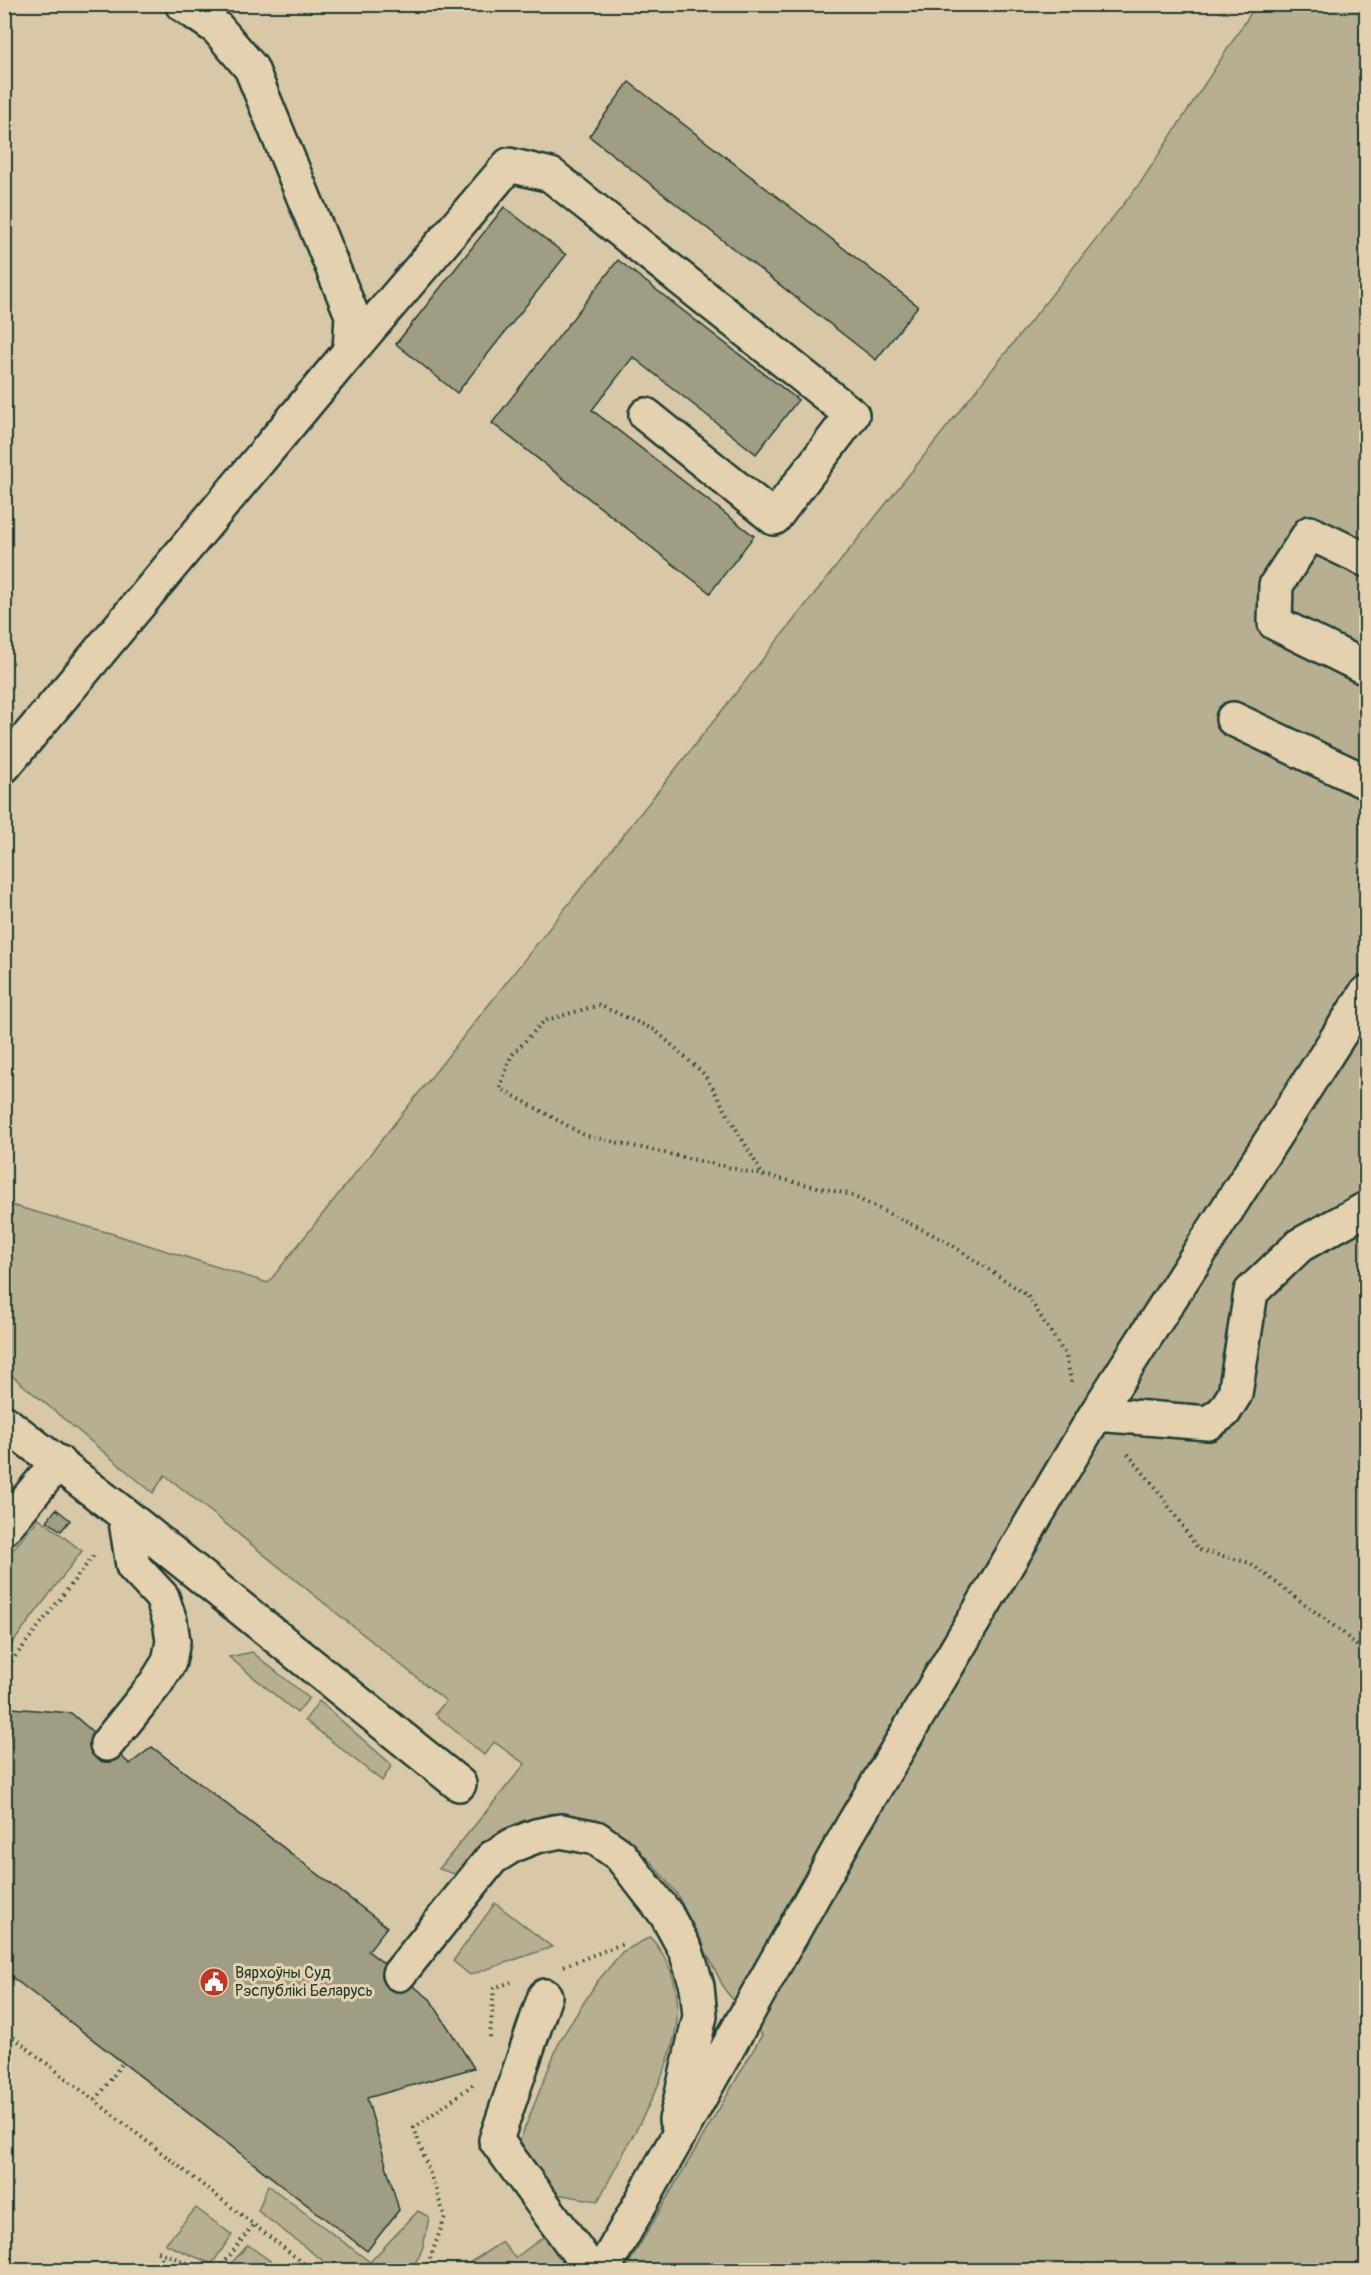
<svg xmlns="http://www.w3.org/2000/svg" width="1371" height="2275" viewBox="0 0 1371 2275" font-family="Pangolin,sans-serif">
  <style>
    .green { fill: #b6af92; stroke: #6a7663; stroke-width: 1.5 }
    .building { fill: #9f9d83; stroke: #1f3d34; stroke-width: 1.5 }
    .lines { fill: none; stroke-linecap: round; stroke-linejoin: round }
    .minor-casing { stroke: #1f3d34; stroke-width: 38 }
    .path { stroke: #1f3d34; stroke-width: 4; stroke-dasharray: 1.5 4.5; stroke-linecap: butt }
    .minor { stroke: #e4d1af; stroke-width: 33 }
    .labels { text-anchor: middle; dominant-baseline: central; stroke-width: 6; stroke-linejoin: round; paint-order: stroke }
    .poi-label { font-size: 16px; fill: #1f3d34; stroke: #e4d1af; text-anchor: start }
  </style>
  <rect width="100%" height="100%" fill="#d8c8a8"/>
  <filter id="ink" filterUnits="userSpaceOnUse"><feTurbulence type="fractalNoise" baseFrequency=".0167" numOctaves="2"/><feDisplacementMap in="SourceGraphic" scale="12" xChannelSelector="R" yChannelSelector="G"/><feConvolveMatrix kernelMatrix="1 2 1 2 8 2 1 2 1" color-interpolation-filters="sRGB"/></filter>
  <g filter="url(#ink)">
    <path class="green" d="M 1256,5 L 1366,5 L 1366,2270 L 625,2270 L 762,2035 L 725,1990 L 677,1894 L 651,1862 L 608,1825 L 552,1813 L 522,1821 L 493,1835 L 454,1874 L 439,1869 L 525,1764 L 494,1742 L 484,1755 L 435,1714 L 446,1701 L 165,1475 L 153,1493 L 5,1370 L 4,1203 L 110,1233 L 268,1283 L 1141,182 Z
      M 39,1518 L 82,1551 L 5,1653 L 5,1559 Z
      M 252,1652 L 309,1698 L 297,1713 L 229,1657 Z
      M 319,1701 L 392,1765 L 382,1781 L 305,1720 Z
      M 495,1903 L 552,1947 L 470,1975 L 453,1961 Z
      M 650,1937 C 703,1997 669,2067 637,2128 C 624,2152 611,2177 598,2201 L 550,2193 L 520,2140 L 560,2040 L 597,1982 L 622,1952 Z
      M 268,2185 L 370,2262 L 418,2211 L 429,2217 C 425,2237 424,2256 409,2270 L 335,2270 L 258,2211 Z
      M 196,2208 L 232,2235 L 212,2264 L 165,2244 Z
      M 550,2232 L 576,2270 L 458,2270 L 502,2242 L 515,2258 Z
      M 248,2245 L 283,2270 L 225,2270 Z"/>
    <path class="building" d="M 629,82 L 918,306 L 876,360 L 589,136 Z
      M 504,207 L 566,255 L 457,393 L 396,344 Z
      M 618,260 L 798,400 L 756,454 L 633,357 L 592,410 L 754,536 L 710,593 L 492,423 Z
      M 56,1509 L 70,1520 L 61,1531 L 47,1521 Z
      M 12,1708 L 71,1713 L 130,1764 L 152,1747 L 387,1927 L 368,1951 L 430,1999 L 474,2068 L 367,2098 L 399,2210 L 367,2251 L 4,1971 L 4,1802 Z"/>
    <g class="lines">
      <g class="minor-casing">
        <path id="minor" d="M 350,351 L 509,165 L 551,175 L 852,415 L 774,518 L 646,415
          M 1366,560 L 1310,533 L 1276,585 L 1275,623 L 1366,668
          M 1233,719 L 1366,782
          M 4,766 L 350,351 L 352,315 L 251,68 L 217,28 L 182,4
          M 1096,1414 L 1208,1423 L 1224,1412 L 1235,1394 L 1251,1292 L 1300,1245 L 1366,1209
          M 4,1422 L 125,1515 L 459,1784
          M 4,1528 L 58,1462
          M 107,1744 L 156,1683 L 169,1662 L 173,1641 L 170,1621 L 162,1597 L 133,1566 L 125,1515
          M 399,1974 L 492,1858 L 513,1845 L 536,1836 L 561,1831 L 596,1838 L 620,1855 L 666,1914 L 686,1951 L 697,1986 L 700,2016 L 676,2120
          M 545,1996 L 496,2140 L 591,2270
          M 603,2270 L 850,1830 L 1096,1414 L 1366,993"/>
      </g>
      <path class="path" d="M 1366,145 L 1364,170 L 1366,174
        M 764,1177 L 705,1075 L 655,1030 L 599,1005 L 544,1021 L 511,1056 L 500,1088 L 584,1135 L 848,1194 L 944,1240 L 1027,1295 L 1066,1356 L 1072,1385
        M 1128,1454 L 1156,1488 L 1199,1550 L 1250,1563 L 1343,1633 L 1366,1654
        M 4,1671 L 94,1555
        M 564,1966 L 625,1943
        M 4,2030 L 312,2270
        M 490,2037 L 494,1988 L 511,1982
        M 96,2100 L 123,2062
        M 158,2251 L 204,2270
        M 158,2252 L 168,2270
        M 219,2270 L 253,2225
        M 426,2270 L 445,2217 L 414,2128 L 475,2083"/>
      <use href="#minor" class="minor"/>
    </g>
  </g>
  <defs>
    <g id="civic-disc" transform="scale(1.5)"><circle r="9.5" fill="#c8321e" stroke="#e4d1af"/><path d="M-.6-6.5H3V-4.5H.6V-3L4-1V1h2V6H-6V1h2V-1L-.6-3ZM-1.2 2.5V6h2.4V2.5Z" fill="#fff"/></g>
  </defs>
  <g fill-rule="evenodd">
    <use href="#civic-disc" x="214" y="1982"/>
  </g>
  <g class="labels">
    <g class="poi-label">
      <text x="235" y="1973">Вярхоўны Суд<tspan x="235" dy="18">Рэспублікі Беларусь</tspan></text>
    </g>
  </g>
  <rect width="1371" height="2275" fill="none" stroke="#e4d1af" stroke-width="24"/>
  <rect x="12" y="12" width="1347" height="2251" fill="none" stroke="#1f3d34" stroke-width="2" filter="url(#ink)"/>
</svg>
